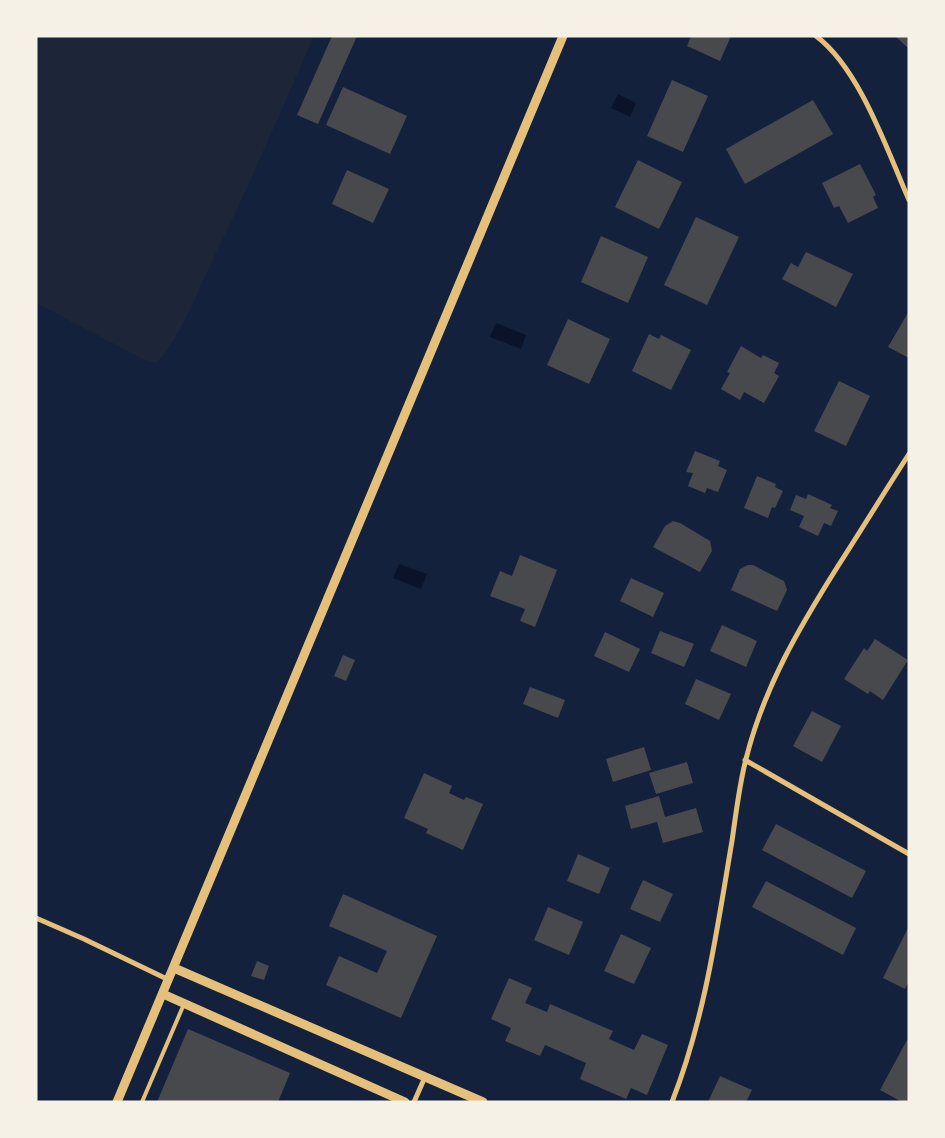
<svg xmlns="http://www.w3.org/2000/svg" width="945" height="1138" viewBox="0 0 945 1138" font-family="Rubik,sans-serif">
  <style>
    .green { fill: #1d2539 }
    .water { fill: #0b132b }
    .building { fill: #48494c }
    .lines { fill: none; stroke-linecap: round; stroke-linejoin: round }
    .service { stroke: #e5c07b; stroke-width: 4 }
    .minor { stroke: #e5c07b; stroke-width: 5 }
    .tertiary { stroke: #e5c07b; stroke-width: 9 }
  </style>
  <rect width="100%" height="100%" fill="#14213d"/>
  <path class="green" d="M 36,36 L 314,36 C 281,111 249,186 213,259 C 197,293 181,335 157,363 L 143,359 L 36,303 Z"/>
  <path class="water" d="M 618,94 L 636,103 L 630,117 L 611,108 Z
    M 496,323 L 526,335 L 521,349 L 490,337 Z
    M 399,564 L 427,574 L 421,589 L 393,578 Z"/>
  <path class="building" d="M 332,36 L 357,36 L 318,124 L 297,115 Z
    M 691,36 L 731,36 L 720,61 L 687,46 Z
    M 895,36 L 909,36 L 909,49 Z
    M 672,80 L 708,96 L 683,152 L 647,136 Z
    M 343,87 L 407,116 L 390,154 L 326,125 Z
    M 813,100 L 833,134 L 745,184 L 726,149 Z
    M 638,160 L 682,182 L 659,229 L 615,207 Z
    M 860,164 L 876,195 L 873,197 L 878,208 L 848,223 L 839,206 L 834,208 L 822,183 Z
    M 347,170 L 389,189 L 373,223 L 332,204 Z
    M 696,217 L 739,237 L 707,305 L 664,285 Z
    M 601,236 L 648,257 L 628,303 L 581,282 Z
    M 806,252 L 853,274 L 836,307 L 782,279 L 791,263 L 798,267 Z
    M 909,311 L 909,358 L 888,347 Z
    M 568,319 L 610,339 L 589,384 L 547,365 Z
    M 649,334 L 659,339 L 661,335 L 691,350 L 671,390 L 632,371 Z
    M 741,346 L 761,358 L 763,355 L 779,363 L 774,373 L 779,376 L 764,403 L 744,392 L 740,400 L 721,389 L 730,373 L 727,372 Z
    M 839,381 L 870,396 L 846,446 L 814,431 Z
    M 695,451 L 720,461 L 718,466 L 727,470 L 718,492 L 707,488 L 705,493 L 688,486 L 693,473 L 686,472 Z
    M 757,476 L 776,484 L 775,487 L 783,491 L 775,508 L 772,507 L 768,518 L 744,508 Z
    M 808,494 L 832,505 L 830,508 L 838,511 L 831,526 L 824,523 L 818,536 L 799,527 L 804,516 L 790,510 L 796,495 L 806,499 Z
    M 673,521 L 680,523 L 710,541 L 712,551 L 700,572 L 653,547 L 665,526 Z
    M 520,555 L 557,570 L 535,627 L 520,621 L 525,609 L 490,596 L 500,571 L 512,576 Z
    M 748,565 L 753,565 L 784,581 L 787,590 L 777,611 L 731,590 L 740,569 Z
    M 631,578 L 664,593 L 653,617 L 620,601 Z
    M 722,625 L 757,641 L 746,667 L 710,651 Z
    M 660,631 L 694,644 L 684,667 L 651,653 Z
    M 605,632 L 640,649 L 629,672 L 594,656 Z
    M 875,639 L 908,660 L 883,700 L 870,691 L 868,694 L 844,679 L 864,648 L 867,651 Z
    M 343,655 L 355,660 L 346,681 L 334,676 Z
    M 696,679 L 731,694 L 719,720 L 685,704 Z
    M 530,687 L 565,700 L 558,718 L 523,704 Z
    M 812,711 L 841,726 L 822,762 L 793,746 Z
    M 644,747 L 651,770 L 613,782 L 606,759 Z
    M 687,762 L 693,783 L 656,794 L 649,773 Z
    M 424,773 L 452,786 L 449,793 L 464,800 L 466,797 L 483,804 L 463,850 L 426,833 L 428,829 L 404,818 Z
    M 659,796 L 665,817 L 696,808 L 703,832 L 663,843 L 657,822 L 631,829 L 625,806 Z
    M 776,824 L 866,871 L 852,898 L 762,850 Z
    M 578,854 L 610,868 L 599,894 L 567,881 Z
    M 643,880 L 673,894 L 660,922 L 630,909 Z
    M 766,881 L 856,928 L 843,955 L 752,907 Z
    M 343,894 L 437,936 L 401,1018 L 326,985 L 339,956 L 377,973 L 387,951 L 329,926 Z
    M 548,907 L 583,922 L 569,955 L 534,940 Z
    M 909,926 L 909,981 L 905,989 L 883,978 Z
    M 621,934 L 651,948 L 634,984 L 604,971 Z
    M 257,961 L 269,966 L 264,980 L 251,976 Z
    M 509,978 L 532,988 L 525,1003 L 547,1012 L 550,1004 L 613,1031 L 609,1039 L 634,1050 L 642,1034 L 668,1045 L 647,1095 L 631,1088 L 626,1099 L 580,1079 L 586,1063 L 545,1045 L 540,1056 L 505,1041 L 511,1028 L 491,1019 Z
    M 188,1029 L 290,1073 L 278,1102 L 157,1102 Z
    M 907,1040 L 909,1041 L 909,1102 L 902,1102 L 880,1090 Z
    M 720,1076 L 752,1090 L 746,1102 L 708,1102 Z"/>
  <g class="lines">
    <path class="service" d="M 142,1102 L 184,1004"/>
    <path class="minor" d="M 816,36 C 860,69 887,150 909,200
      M 745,760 L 909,854
      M 36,918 L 84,939 L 169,980
      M 414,1102 L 425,1077
      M 672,1102 C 705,1018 717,929 732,841 C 736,814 739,786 746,759 C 764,687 799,628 838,566 C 862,529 885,491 909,454"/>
    <path class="tertiary" d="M 174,968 L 483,1102
      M 163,994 L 405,1102
      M 117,1102 L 563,36"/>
  </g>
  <rect width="945" height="1138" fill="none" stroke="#f6f1e7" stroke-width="75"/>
</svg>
